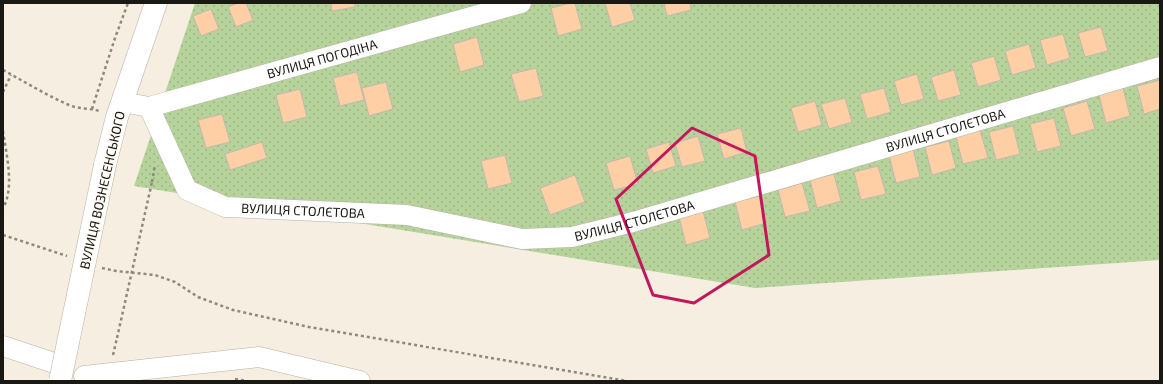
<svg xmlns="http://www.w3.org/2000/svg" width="1163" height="384" viewBox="0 0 1163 384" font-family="'Exo 2',sans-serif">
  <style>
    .park { fill: url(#park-dots) }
    .building { fill: #fecfa5; stroke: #c3b7ad }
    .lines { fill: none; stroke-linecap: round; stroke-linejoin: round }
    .minor-casing { stroke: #b7b0a4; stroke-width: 21 }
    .secondary-casing { stroke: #b7b0a4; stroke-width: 23 }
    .path { stroke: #8d897f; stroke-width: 2.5; stroke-dasharray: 3 3; stroke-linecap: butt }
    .minor { stroke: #fff; stroke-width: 20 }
    .secondary { stroke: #fff; stroke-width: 22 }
    .secondary-bridge-casing { stroke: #b7b0a4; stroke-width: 23; stroke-linecap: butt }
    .path-bridge { stroke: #8d897f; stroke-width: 2.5; stroke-dasharray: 3 3; stroke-linecap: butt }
    .secondary-bridge { stroke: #fff; stroke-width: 22 }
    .marked { fill: none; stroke: #c2185b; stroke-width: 3; stroke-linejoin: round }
    .labels { text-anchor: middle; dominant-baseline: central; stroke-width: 3; stroke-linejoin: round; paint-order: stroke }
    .street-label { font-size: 13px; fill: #1a1813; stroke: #fffcf6 }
  </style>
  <defs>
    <pattern id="park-dots" width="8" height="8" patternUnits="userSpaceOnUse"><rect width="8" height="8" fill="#b6d39c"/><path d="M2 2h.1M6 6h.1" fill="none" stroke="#9cb486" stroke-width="1.8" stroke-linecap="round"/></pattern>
  </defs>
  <rect width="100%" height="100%" fill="#f5eee1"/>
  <path class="park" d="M 195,3 L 1160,3 L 1160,260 L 755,288 L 134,186 Z"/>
  <path class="building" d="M 238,3 L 246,3 L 253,20 L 236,27 L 228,7 Z
    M 331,3 L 354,3 L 355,7 L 332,11 Z
    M 570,3 L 575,3 L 582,29 L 558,36 L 551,8 Z
    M 605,3 L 630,3 L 635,20 L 612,27 Z
    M 664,3 L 690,3 L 691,10 L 667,16 Z
    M 211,9 L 219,29 L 201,36 L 193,16 Z
    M 1101,27 L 1108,51 L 1085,57 L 1078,33 Z
    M 1063,34 L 1070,58 L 1047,65 L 1040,40 Z
    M 477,37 L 484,65 L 460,72 L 453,44 Z
    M 1029,44 L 1036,68 L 1012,75 L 1005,51 Z
    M 994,56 L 1001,80 L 978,87 L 971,63 Z
    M 536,68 L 543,96 L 519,102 L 511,74 Z
    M 954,70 L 961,95 L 938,101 L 931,77 Z
    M 357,72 L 364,100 L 340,106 L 333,78 Z
    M 917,74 L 924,99 L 901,105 L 894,81 Z
    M 1160,80 L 1160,109 L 1144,114 L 1137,86 Z
    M 386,82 L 393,109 L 369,116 L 362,88 Z
    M 884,88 L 891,112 L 867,119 L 860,94 Z
    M 1123,88 L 1130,116 L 1106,123 L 1099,95 Z
    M 300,89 L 307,117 L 283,123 L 276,95 Z
    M 845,98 L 852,122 L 829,129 L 821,104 Z
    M 815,101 L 822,125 L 798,132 L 791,108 Z
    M 1087,101 L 1095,129 L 1071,136 L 1063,108 Z
    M 222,114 L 230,142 L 206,148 L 198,120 Z
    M 1054,118 L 1061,146 L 1037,152 L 1030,124 Z
    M 1013,126 L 1020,154 L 996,160 L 989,132 Z
    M 741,128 L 747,152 L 724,159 L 717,134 Z
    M 980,130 L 988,158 L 963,164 L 956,137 Z
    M 698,136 L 705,161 L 682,167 L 675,143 Z
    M 949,141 L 956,168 L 932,175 L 925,147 Z
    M 262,142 L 267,158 L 230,170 L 225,154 Z
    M 669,142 L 676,166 L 653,173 L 646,149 Z
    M 913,149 L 920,177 L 896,183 L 889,155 Z
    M 505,155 L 512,183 L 488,189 L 481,161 Z
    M 630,156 L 638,184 L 614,190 L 606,163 Z
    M 878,166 L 886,194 L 861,200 L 854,172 Z
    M 834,174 L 841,201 L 817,208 L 810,180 Z
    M 575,175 L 585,202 L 550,215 L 540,188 Z
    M 802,183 L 810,211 L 785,217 L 778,190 Z
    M 759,196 L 766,223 L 742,230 L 735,202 Z
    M 703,211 L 710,238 L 686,245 L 679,217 Z"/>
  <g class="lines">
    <g class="minor-casing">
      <g id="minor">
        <path id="s1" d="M 123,102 L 149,107 L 521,3"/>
        <path id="s2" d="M 149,107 L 187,190 L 225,207 L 407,215 L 522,239 L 572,237 L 633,222 L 1160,67"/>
        <path d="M 3,346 L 63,366"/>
        <path d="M 84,376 L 259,357 L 360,381"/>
      </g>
    </g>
    <g class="secondary-casing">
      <path id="secondary" d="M 105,165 L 117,117 L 156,3"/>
    </g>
    <path class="path" d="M 3,70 C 25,82 46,95 69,105 C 78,109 89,108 99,111
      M 3,92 L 11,75
      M 92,109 L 115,38 L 128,3
      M 3,131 C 6,153 15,188 3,208
      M 152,182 L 155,165
      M 3,235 L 67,256
      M 102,268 L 116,271 L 155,275 L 175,282 L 198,297 L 233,310 L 309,327 L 627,381
      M 113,355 L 117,338
      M 235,379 L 247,381"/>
    <use href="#minor" class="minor"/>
    <use href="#secondary" class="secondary"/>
    <g class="secondary-bridge-casing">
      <path id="secondary-bridge" d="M 60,381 L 105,165"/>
    </g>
    <path class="path-bridge" d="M 117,338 L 152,182"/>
    <use href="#secondary-bridge" class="secondary-bridge"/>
  </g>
  <path class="marked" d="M 692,128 L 755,156 L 769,255 L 694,303 L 653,295 L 616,199 Z"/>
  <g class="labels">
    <g class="street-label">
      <text stroke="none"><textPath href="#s1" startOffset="206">ВУЛИЦЯ ПОГОДІНА</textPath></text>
      <text stroke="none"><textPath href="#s2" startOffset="871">ВУЛИЦЯ СТОЛЄТОВА</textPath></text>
      <text transform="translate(102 190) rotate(-77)">ВУЛИЦЯ ВОЗНЕСЕНСЬКОГО</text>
      <text stroke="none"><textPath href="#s2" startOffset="211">ВУЛИЦЯ СТОЛЄТОВА</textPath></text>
      <text stroke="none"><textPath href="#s2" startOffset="547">ВУЛИЦЯ СТОЛЄТОВА</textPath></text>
    </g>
  </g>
  <rect width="1163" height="384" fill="none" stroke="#1a1813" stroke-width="8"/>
</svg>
